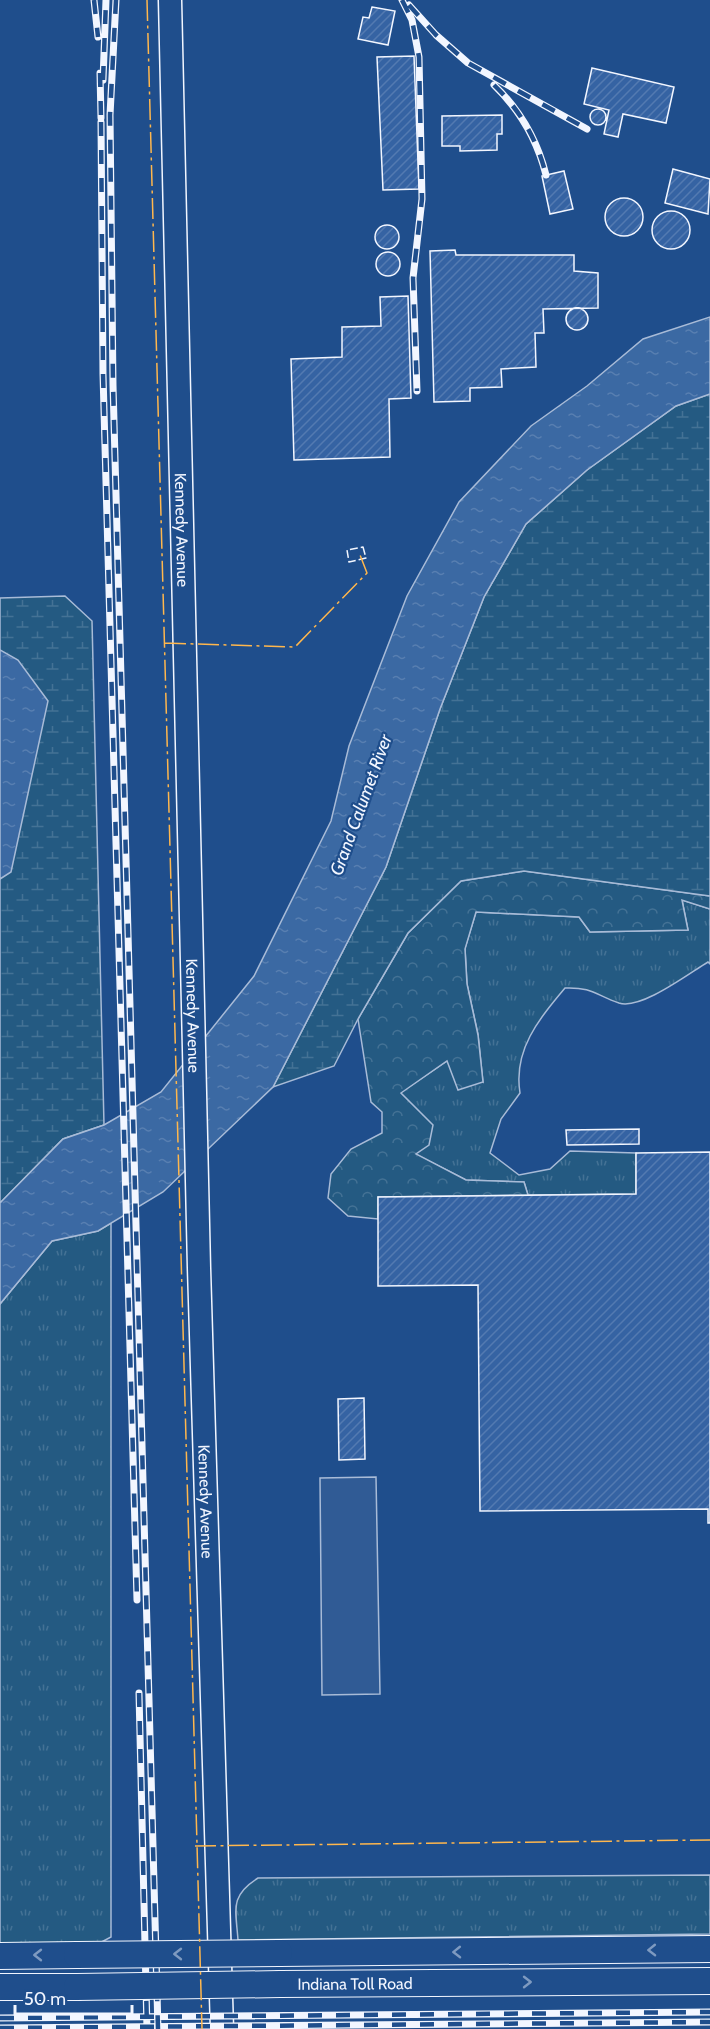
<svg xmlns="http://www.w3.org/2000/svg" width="710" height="2029" viewBox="0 0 710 2029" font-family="Cabin,sans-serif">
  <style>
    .grass { fill: url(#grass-tufts); stroke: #a8bbd7; stroke-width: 1.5 }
    .forest { fill: url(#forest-crowns); stroke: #a8bbd7; stroke-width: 1.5 }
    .wetland { fill: url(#wetland-marsh); stroke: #a8bbd7; stroke-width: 1.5 }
    .parking { fill: #305b95; stroke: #a8bbd7; stroke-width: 1.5 }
    .water { fill: url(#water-ripples); stroke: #a8bbd7; stroke-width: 1.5 }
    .building { fill: url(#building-hatch); stroke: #f2f6ff; stroke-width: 1.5 }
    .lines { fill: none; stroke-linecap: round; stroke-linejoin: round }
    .major-casing { stroke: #f2f6ff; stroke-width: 25 }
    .highway-casing { stroke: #f2f6ff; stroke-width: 28 }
    .major { stroke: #1f4e8c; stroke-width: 22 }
    .highway { stroke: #1f4e8c; stroke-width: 26 }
    .rail-casing { stroke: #f2f6ff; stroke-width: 7 }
    .rail { stroke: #1f4e8c; stroke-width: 4.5; stroke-dasharray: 14; stroke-linecap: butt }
    .highway-bridge-casing { stroke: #f2f6ff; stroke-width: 28; stroke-linecap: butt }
    .highway-bridge { stroke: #1f4e8c; stroke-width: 26 }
    .fence { stroke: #f2f6ff; stroke-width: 1.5; stroke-dasharray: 8 3; stroke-linecap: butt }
    .power { stroke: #ffb74d; stroke-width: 1.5; stroke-dasharray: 21 4.5 3 4.5; stroke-linecap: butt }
    .oneway { stroke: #7e9ac0 }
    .labels { text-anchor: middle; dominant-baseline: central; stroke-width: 4.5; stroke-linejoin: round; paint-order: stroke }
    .street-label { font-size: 16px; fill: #f2f6ff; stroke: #1f4e8c }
    .water-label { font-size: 18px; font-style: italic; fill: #f2f6ff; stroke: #1f4e8c }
  </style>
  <defs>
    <pattern id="grass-tufts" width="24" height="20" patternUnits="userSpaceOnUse" patternTransform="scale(1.5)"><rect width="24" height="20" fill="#245a82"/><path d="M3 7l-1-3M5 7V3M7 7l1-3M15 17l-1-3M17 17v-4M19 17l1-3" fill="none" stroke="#447295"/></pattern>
    <pattern id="forest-crowns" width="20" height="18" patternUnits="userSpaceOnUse" patternTransform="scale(1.5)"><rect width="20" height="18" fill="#245a82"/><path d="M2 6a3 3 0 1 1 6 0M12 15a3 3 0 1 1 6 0" fill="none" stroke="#447295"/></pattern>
    <pattern id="wetland-marsh" width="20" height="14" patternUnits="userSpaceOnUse" patternTransform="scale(1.5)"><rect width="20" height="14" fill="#245a82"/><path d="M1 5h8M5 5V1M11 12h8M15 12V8" fill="none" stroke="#447295"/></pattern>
    <pattern id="water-ripples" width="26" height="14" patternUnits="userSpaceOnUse" patternTransform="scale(1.5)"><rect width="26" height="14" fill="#3b69a3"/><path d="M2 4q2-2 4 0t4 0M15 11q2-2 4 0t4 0" fill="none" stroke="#587fb1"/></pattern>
    <pattern id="building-hatch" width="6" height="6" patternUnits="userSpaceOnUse" patternTransform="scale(1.5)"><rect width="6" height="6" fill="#3563a3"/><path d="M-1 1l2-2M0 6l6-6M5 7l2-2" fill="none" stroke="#537ab1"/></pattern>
  </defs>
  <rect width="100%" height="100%" fill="#1f4e8c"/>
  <path class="grass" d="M 682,900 L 710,909 L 710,964 L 708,962 C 688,974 641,1010 619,1003 C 596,995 592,987 565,988 C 539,1019 513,1050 520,1093 L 501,1119 L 490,1153 L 519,1175 L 550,1169 L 570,1151 L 636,1153 L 636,1194 L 528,1195 L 524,1182 L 466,1180 L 415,1154 L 400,1093 L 447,1061 L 483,1082 L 478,1034 L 467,984 L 465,948 L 476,912 L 579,917 L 590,932 L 688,930 Z
    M 111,1223 L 111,1937 L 77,1955 L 0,1956 L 0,1304 L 52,1241 L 98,1231 Z
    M 710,1875 L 710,1934 L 238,1940 C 236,1910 229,1896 258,1878 Z"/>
  <path class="forest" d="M 524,871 L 710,896 L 710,909 L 682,900 L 688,930 L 590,932 L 579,917 L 476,912 L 465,949 L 467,984 L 478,1035 L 483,1082 L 458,1090 L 447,1061 L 401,1093 L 433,1125 L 429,1145 L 416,1154 L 466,1180 L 524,1182 L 528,1195 L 378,1197 L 378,1219 L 348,1216 L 328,1198 L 331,1174 L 351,1149 L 382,1133 L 382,1112 L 371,1102 L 358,1019 L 408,933 L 461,881 Z"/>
  <path class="wetland" d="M 710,394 L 710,896 L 524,871 L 461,881 L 408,933 L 358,1019 L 334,1066 L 273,1087 L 386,867 L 440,709 L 484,597 L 526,524 L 587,470 L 676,406 Z
    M 65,596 L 92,621 L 104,1125 L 63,1139 L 0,1203 L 0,598 Z"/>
  <path class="parking" d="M 376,1477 L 380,1694 L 322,1695 L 320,1478 Z"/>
  <path class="water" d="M 710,317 L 710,394 L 676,406 L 587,470 L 526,524 L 484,597 L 440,709 L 386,867 L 273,1087 L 163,1192 L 98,1231 L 52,1241 L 0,1304 L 0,1203 L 63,1139 L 104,1125 L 161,1092 L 254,976 L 331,821 L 349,746 L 407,596 L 459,502 L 531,426 L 587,386 L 643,339 Z
    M 0,650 L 18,660 L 48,701 L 11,872 L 0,879 Z"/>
  <path class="building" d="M 372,7 L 395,11 L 388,45 L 358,39 L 363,17 L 369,18 Z
    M 414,56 L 419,189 L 383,190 L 377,57 Z
    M 592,68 L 674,87 L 666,123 L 623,114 L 618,137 L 604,134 L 609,110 L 584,104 Z
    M590 117a8 8 0 1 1 16 0a8 8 0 1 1-16 0Z
    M 502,115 L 502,134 L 497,134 L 497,150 L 460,151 L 460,146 L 442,146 L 442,116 Z
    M 673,169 L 710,179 L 708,214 L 665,203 Z
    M 564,171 L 573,209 L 550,214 L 542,176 Z
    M605 217a19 19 0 1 1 38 0a19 19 0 1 1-38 0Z
    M652 230a19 19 0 1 1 38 0a19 19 0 1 1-38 0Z
    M375 237a12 12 0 1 1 24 0a12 12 0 1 1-24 0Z
    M 455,250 L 456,255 L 574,255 L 574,271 L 598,273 L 598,308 L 543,309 L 544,333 L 535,333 L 536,367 L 501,369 L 502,387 L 470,388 L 470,401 L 434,402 L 430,251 Z
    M376 264a12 12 0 1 1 24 0a12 12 0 1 1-24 0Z
    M 408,296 L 411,398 L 389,399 L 390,457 L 294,460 L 291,359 L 342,357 L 342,327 L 381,326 L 380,297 Z
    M566 319a11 11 0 1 1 22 0a11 11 0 1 1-22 0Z
    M 639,1129 L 639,1144 L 567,1145 L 566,1130 Z
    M 710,1152 L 710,1523 L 708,1523 L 708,1509 L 480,1511 L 478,1285 L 378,1286 L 378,1197 L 636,1194 L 636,1153 Z
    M 364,1398 L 365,1459 L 339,1460 L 338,1399 Z"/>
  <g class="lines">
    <g class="major-casing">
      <g id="major">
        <path id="s1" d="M 170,0 L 199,1268 L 222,2029"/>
      </g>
    </g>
    <g class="highway-casing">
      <g id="highway">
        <path d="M 279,1953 L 710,1949"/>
        <path d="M 0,1956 L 77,1955"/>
        <path id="s2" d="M 280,1984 L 710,1981"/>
        <path d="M 0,1987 L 77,1987"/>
      </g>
    </g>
    <use href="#major" class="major"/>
    <use href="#highway" class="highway"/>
    <g class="rail-casing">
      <path id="rail" d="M 94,0 L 98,37
        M 116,0 L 110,115 L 113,385 L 158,2029
        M 402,0 L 412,20 L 419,57 L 422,199 L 413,278 L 417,391
        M 409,5 L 436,35 L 468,63 L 587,129
        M 100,73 L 101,118
        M 103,80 L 106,0
        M 494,85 C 520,110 537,139 546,175
        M 101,122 L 103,374 L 137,1600
        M 139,1693 L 147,2029
        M 0,2018 L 710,2012
        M 0,2028 L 710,2022"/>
    </g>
    <use href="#rail" class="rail"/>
    <g class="highway-bridge-casing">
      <path id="highway-bridge" d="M 77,1955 L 279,1953
        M 77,1987 L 280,1984"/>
    </g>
    <use href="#highway-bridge" class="highway-bridge"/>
    <path class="fence" d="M 363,547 L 366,558 L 349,562 L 347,550 Z"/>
    <path class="power" d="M 147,0 L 202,2029
      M 165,643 L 295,647 L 367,573 L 360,555
      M 195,1846 L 710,1840"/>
  </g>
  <defs><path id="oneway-chevron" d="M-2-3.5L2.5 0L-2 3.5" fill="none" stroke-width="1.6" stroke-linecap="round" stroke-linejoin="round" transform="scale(1.5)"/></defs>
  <g class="oneway">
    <use href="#oneway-chevron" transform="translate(652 1950) rotate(179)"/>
    <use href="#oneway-chevron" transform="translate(457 1952) rotate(179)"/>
    <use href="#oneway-chevron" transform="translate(178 1954) rotate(180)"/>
    <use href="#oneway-chevron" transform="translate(38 1955) rotate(180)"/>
    <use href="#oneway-chevron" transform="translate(527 1982)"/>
  </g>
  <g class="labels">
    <g class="street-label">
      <text stroke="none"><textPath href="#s1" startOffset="530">Kennedy Avenue</textPath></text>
      <text stroke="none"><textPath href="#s1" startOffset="1016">Kennedy Avenue</textPath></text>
      <text stroke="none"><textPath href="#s1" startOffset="1502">Kennedy Avenue</textPath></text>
      <text stroke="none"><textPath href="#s2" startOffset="75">Indiana Toll Road</textPath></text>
    </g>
    <g class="water-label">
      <text transform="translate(361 805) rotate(-70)">Grand Calumet River</text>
    </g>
  </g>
  <path d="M15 2005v9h117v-9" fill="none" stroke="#f2f6ff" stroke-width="3"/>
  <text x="24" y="2005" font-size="18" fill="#f2f6ff" stroke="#1f4e8c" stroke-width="4.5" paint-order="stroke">50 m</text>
</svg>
